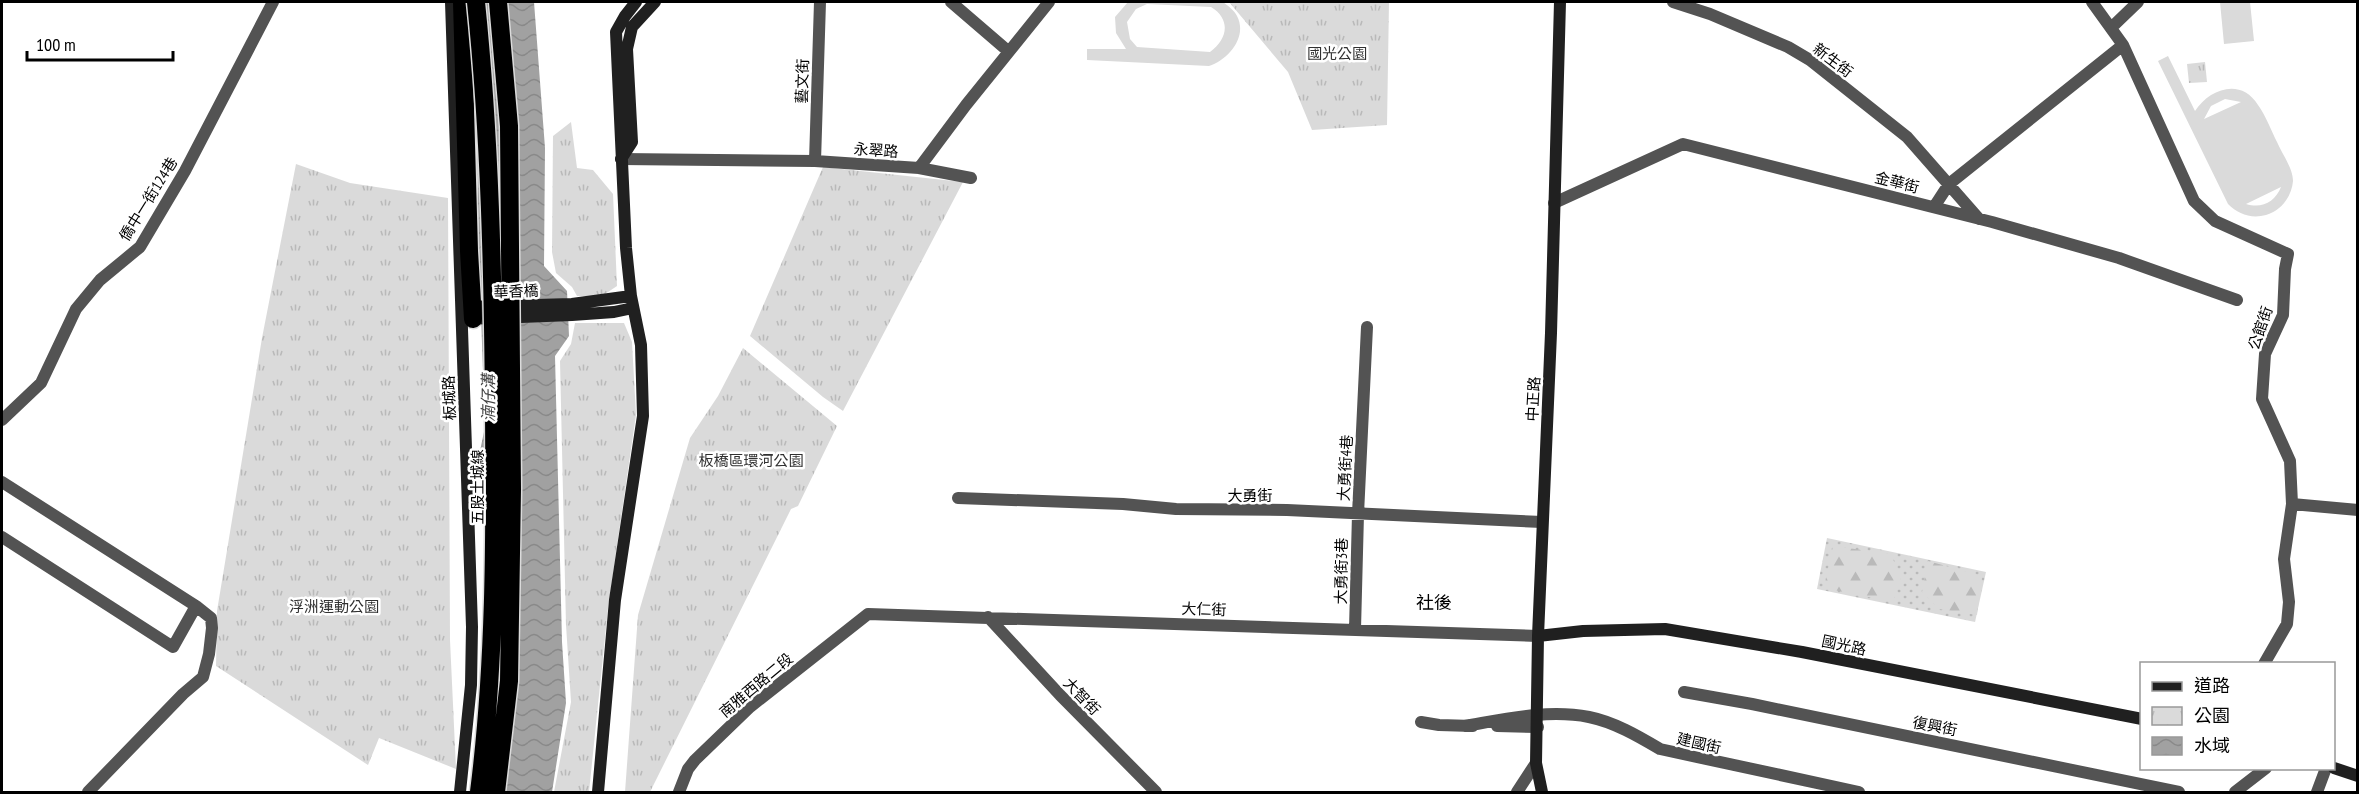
<svg xmlns="http://www.w3.org/2000/svg" width="2359" height="794" viewBox="0 0 2359 794" font-family="'PT Sans Narrow','Noto Sans TC',sans-serif">
  <style>
    .grass { fill: url(#grass-dots) }
    .forest { fill: url(#forest-firs) }
    .park { fill: url(#park-tufts) }
    .garden { fill: #dadada; fill-rule: evenodd }
    .water { fill: url(#water-waves) }
    .lines { fill: none; stroke-linecap: round; stroke-linejoin: round }
    .highway-casing { stroke: #dbdbdb; stroke-width: 21 }
    .street { stroke: #535353; stroke-width: 12 }
    .secondary { stroke: #202020; stroke-width: 12 }
    .highway { stroke: #000; stroke-width: 18 }
    .highway-bridge-casing { stroke: #dbdbdb; stroke-width: 21; stroke-linecap: butt }
    .highway-bridge { stroke: #000; stroke-width: 18 }
    .labels { text-anchor: middle; dominant-baseline: central; stroke-width: 5; stroke-linejoin: round; paint-order: stroke }
    .park-label { font-size: 15px; fill: #313131; stroke: #fff }
    .street-label { font-size: 15px; fill: #000; stroke: #fff }
    .water-label { font-size: 16px; font-style: italic; fill: #424242; stroke: #fff }
    .quarter-label { font-size: 18px; fill: #000; stroke: #fff }
  </style>
  <defs>
    <pattern id="grass-dots" width="8" height="8" patternUnits="userSpaceOnUse" patternTransform="scale(1.5)"><rect width="8" height="8" fill="#dadada"/><path d="M2 2h.1M6 6h.1" fill="none" stroke="#b9b9b9" stroke-width="1.8" stroke-linecap="round"/></pattern>
    <pattern id="forest-firs" width="22" height="20" patternUnits="userSpaceOnUse" patternTransform="scale(1.5)"><rect width="22" height="20" fill="#dadada"/><path d="M5 1l3.5 6h-7zM16 11l3.5 6h-7z" fill="#b9b9b9"/></pattern>
    <pattern id="park-tufts" width="24" height="20" patternUnits="userSpaceOnUse" patternTransform="scale(1.5)"><rect width="24" height="20" fill="#dadada"/><path d="M3 7l-1-3M5 7V3M7 7l1-3M15 17l-1-3M17 17v-4M19 17l1-3" fill="none" stroke="#b9b9b9"/></pattern>
    <pattern id="water-waves" width="16" height="10" patternUnits="userSpaceOnUse" patternTransform="scale(1.5)"><rect width="16" height="10" fill="#a1a1a1"/><path d="M0 5q4-4 8 0t8 0" fill="none" stroke="#898989"/></pattern>
  </defs>
  <rect width="100%" height="100%" fill="#fff"/>
  <path class="grass" d="M 1827,538 L 1986,572 L 1975,622 L 1817,589 Z"/>
  <path class="forest" d="M 1833,546 L 1891,554 L 1901,579 L 1893,602 L 1824,588 Z
    M 1928,561 L 1982,576 L 1977,615 L 1939,609 L 1922,592 Z"/>
  <path class="park" d="M 1229,2 L 1389,2 L 1387,125 L 1312,130 L 1288,72 Z
    M 2205,62 L 2207,82 L 2189,83 L 2187,64 Z
    M 571,122 L 577,168 L 593,170 L 613,194 L 617,286 L 602,296 L 577,296 L 572,287 L 556,273 L 552,252 L 553,136 Z
    M 296,164 L 350,183 L 448,198 L 450,640 L 456,769 L 379,738 L 368,765 L 216,666 L 217,611 L 262,338 Z
    M 823,167 L 963,182 L 843,411 L 823,397 L 750,336 Z
    M 575,323 L 624,323 L 632,342 L 636,415 L 608,608 L 589,792 L 554,792 L 571,702 L 566,625 L 560,361 L 571,344 Z
    M 743,348 L 837,426 L 798,506 L 791,509 L 650,792 L 625,792 L 638,615 L 690,438 L 718,396 Z"/>
  <path class="garden" d="M 1128,2 L 1223,2 C 1228,6 1234,10 1237,16 C 1248,37 1228,60 1209,66 L 1087,60 L 1087,49 L 1126,49 L 1116,33 L 1115,17 ZM 1147,4 L 1211,7 C 1231,19 1228,39 1210,52 L 1137,47 L 1130,39 L 1127,22 L 1136,9 Z
    M 2220,2 L 2250,2 L 2254,41 L 2224,44 Z
    M 2168,56 L 2195,111 C 2209,89 2241,77 2258,105 C 2266,116 2271,130 2277,142 C 2282,154 2293,168 2293,181 C 2292,196 2281,211 2266,215 C 2251,219 2238,214 2228,204 L 2158,61 ZM 2225,99 L 2241,102 L 2204,119 L 2211,106 ZM 2281,187 C 2275,202 2262,209 2246,204 Z"/>
  <path class="water" d="M 479,2 L 534,2 L 545,148 L 544,266 L 567,291 L 569,336 L 555,356 L 562,642 L 566,703 L 552,792 L 501,792 L 494,700 L 490,542 L 480,451 L 485,427 C 480,286 474,144 479,2 Z"/>
  <g class="lines">
    <g class="highway-casing">
      <path id="highway" d="M 462,2 L 469,251 L 473,319"/>
    </g>
    <path class="street" d="M 951,2 L 1008,51
      M 1673,2 L 1710,14 L 1788,47 L 1810,60 L 1907,137 L 1979,219
      M 2092,2 L 2123,45 L 2194,201 L 2215,221 L 2288,254 L 2285,269 L 2283,315 L 2265,354 L 2262,399 L 2290,461 L 2292,504 L 2284,559 L 2289,602 L 2287,624 L 2264,664
      M 2112,27 L 2138,2
      M 621,159 L 815,161 L 919,168 L 966,105 L 1049,2
      M 815,161 L 820,2
      M 919,168 L 971,178
      M 1554,203 L 1683,144 L 1992,222 L 2119,258 L 2237,300
      M 1934,207 L 1949,184 L 2123,45
      M 2,420 L 41,383 L 76,309 L 100,280 L 140,247 L 185,171 L 273,2
      M 2,482 L 196,606 L 211,618 L 212,628 L 209,654 L 203,677 L 183,694 L 88,792
      M 958,498 L 1123,504 L 1176,509 L 1287,510 L 1542,522
      M 2292,504 L 2358,510
      M 2,537 L 173,647 L 196,606
      M 988,617 L 1060,695 L 1156,792
      M 1355,629 L 1358,514 L 1367,327
      M 1684,692 L 1752,704 L 2179,792
      M 1421,722 L 1439,725 L 1473,726
      M 1465,726 C 1506,719 1548,709 1589,717 C 1614,722 1638,736 1660,749 L 1859,792
      M 1497,726 L 1538,727
      M 679,792 L 688,769 L 695,760 L 750,707 L 868,614 L 1538,636
      M 1517,792 L 1536,763
      M 2235,792 L 2266,768
      M 2317,792 L 2326,768"/>
    <path class="secondary" d="M 451,2 L 472,627 L 471,685 L 460,792
      M 621,159 L 632,142 L 627,49 L 632,27 L 655,2
      M 465,307 L 572,304 L 631,296
      M 467,319 L 572,315 L 614,312 L 633,308
      M 1538,636 L 1583,631 L 1665,629 L 1802,652 L 2142,719
      M 2334,768 L 2358,776
      M 598,792 L 615,600 L 643,416 L 641,345 L 631,296 L 626,248 L 616,32 L 625,16 L 636,2
      M 1542,792 L 1536,763 L 1538,636 L 1551,333 L 1560,2"/>
    <use href="#highway" class="highway"/>
    <g class="highway-bridge-casing">
      <path id="highway-bridge" d="M 476,2 C 490,138 493,275 494,413 C 495,540 495,666 479,792
        M 496,792 L 509,681 L 512,489 L 509,126 L 498,2"/>
    </g>
    <use href="#highway-bridge" class="highway-bridge"/>
  </g>
  <g class="labels">
    <g class="park-label">
      <text x="1337" y="53">國光公園</text>
      <text x="751" y="460">板橋區環河公園</text>
      <text x="334" y="606">浮洲運動公園</text>
    </g>
    <g class="street-label">
      <text transform="translate(1833 60) rotate(37)">新生街</text>
      <text transform="translate(802 81) rotate(-88)">藝文街</text>
      <text transform="translate(876 150) rotate(4)">永翠路</text>
      <text transform="translate(1897 182) rotate(14)">金華街</text>
      <text transform="translate(148 199) rotate(-58)">僑中一街124巷</text>
      <text transform="translate(516 291) rotate(-2)">華香橋</text>
      <text transform="translate(2260 328) rotate(-71)">公館街</text>
      <text transform="translate(449 398) rotate(-92)">板城路</text>
      <text transform="translate(1533 399) rotate(-87)">中正路</text>
      <text transform="translate(1345 468) rotate(-87)">大勇街4巷</text>
      <text transform="translate(477 487) rotate(-90)">五股土城線</text>
      <text x="1250" y="495">大勇街</text>
      <text transform="translate(1341 571) rotate(-89)">大勇街3巷</text>
      <text transform="translate(1204 609) rotate(2)">大仁街</text>
      <text transform="translate(1844 645) rotate(12)">國光路</text>
      <text transform="translate(756 685) rotate(-40)">南雅西路二段</text>
      <text transform="translate(1082 696) rotate(46)">大智街</text>
      <text transform="translate(1935 726) rotate(11)">復興街</text>
      <text transform="translate(1699 743) rotate(13)">建國街</text>
    </g>
    <g class="water-label">
      <text transform="translate(488 398) rotate(-90)">湳仔溝</text>
    </g>
    <g class="quarter-label">
      <text x="1434" y="602">社後</text>
    </g>
  </g>
  <rect width="2359" height="794" fill="none" stroke="#000000" stroke-width="6"/>
  <rect x="2140" y="662" width="195" height="108" fill="#ffffff" stroke="#999999" stroke-width="1.5"/>
  <rect x="2152" y="682" width="30" height="9" fill="#202020" stroke="#999999" stroke-width="1.5"/>
  <text x="2194" y="692" font-size="18" fill="#000000">道路</text>
  <rect x="2152" y="707" width="30" height="18" fill="url(#park-tufts)" stroke="#999999" stroke-width="1.5"/>
  <text x="2194" y="722" font-size="18" fill="#000000">公園</text>
  <rect x="2152" y="737" width="30" height="18" fill="url(#water-waves)" stroke="#999999" stroke-width="1.5"/>
  <text x="2194" y="752" font-size="18" fill="#000000">水域</text>
  <path d="M27 51v9h146v-9" fill="none" stroke="#000000" stroke-width="3"/>
  <text x="36" y="51" font-size="18" fill="#000000" stroke="#ffffff" stroke-width="4.5" paint-order="stroke">100 m</text>
</svg>
